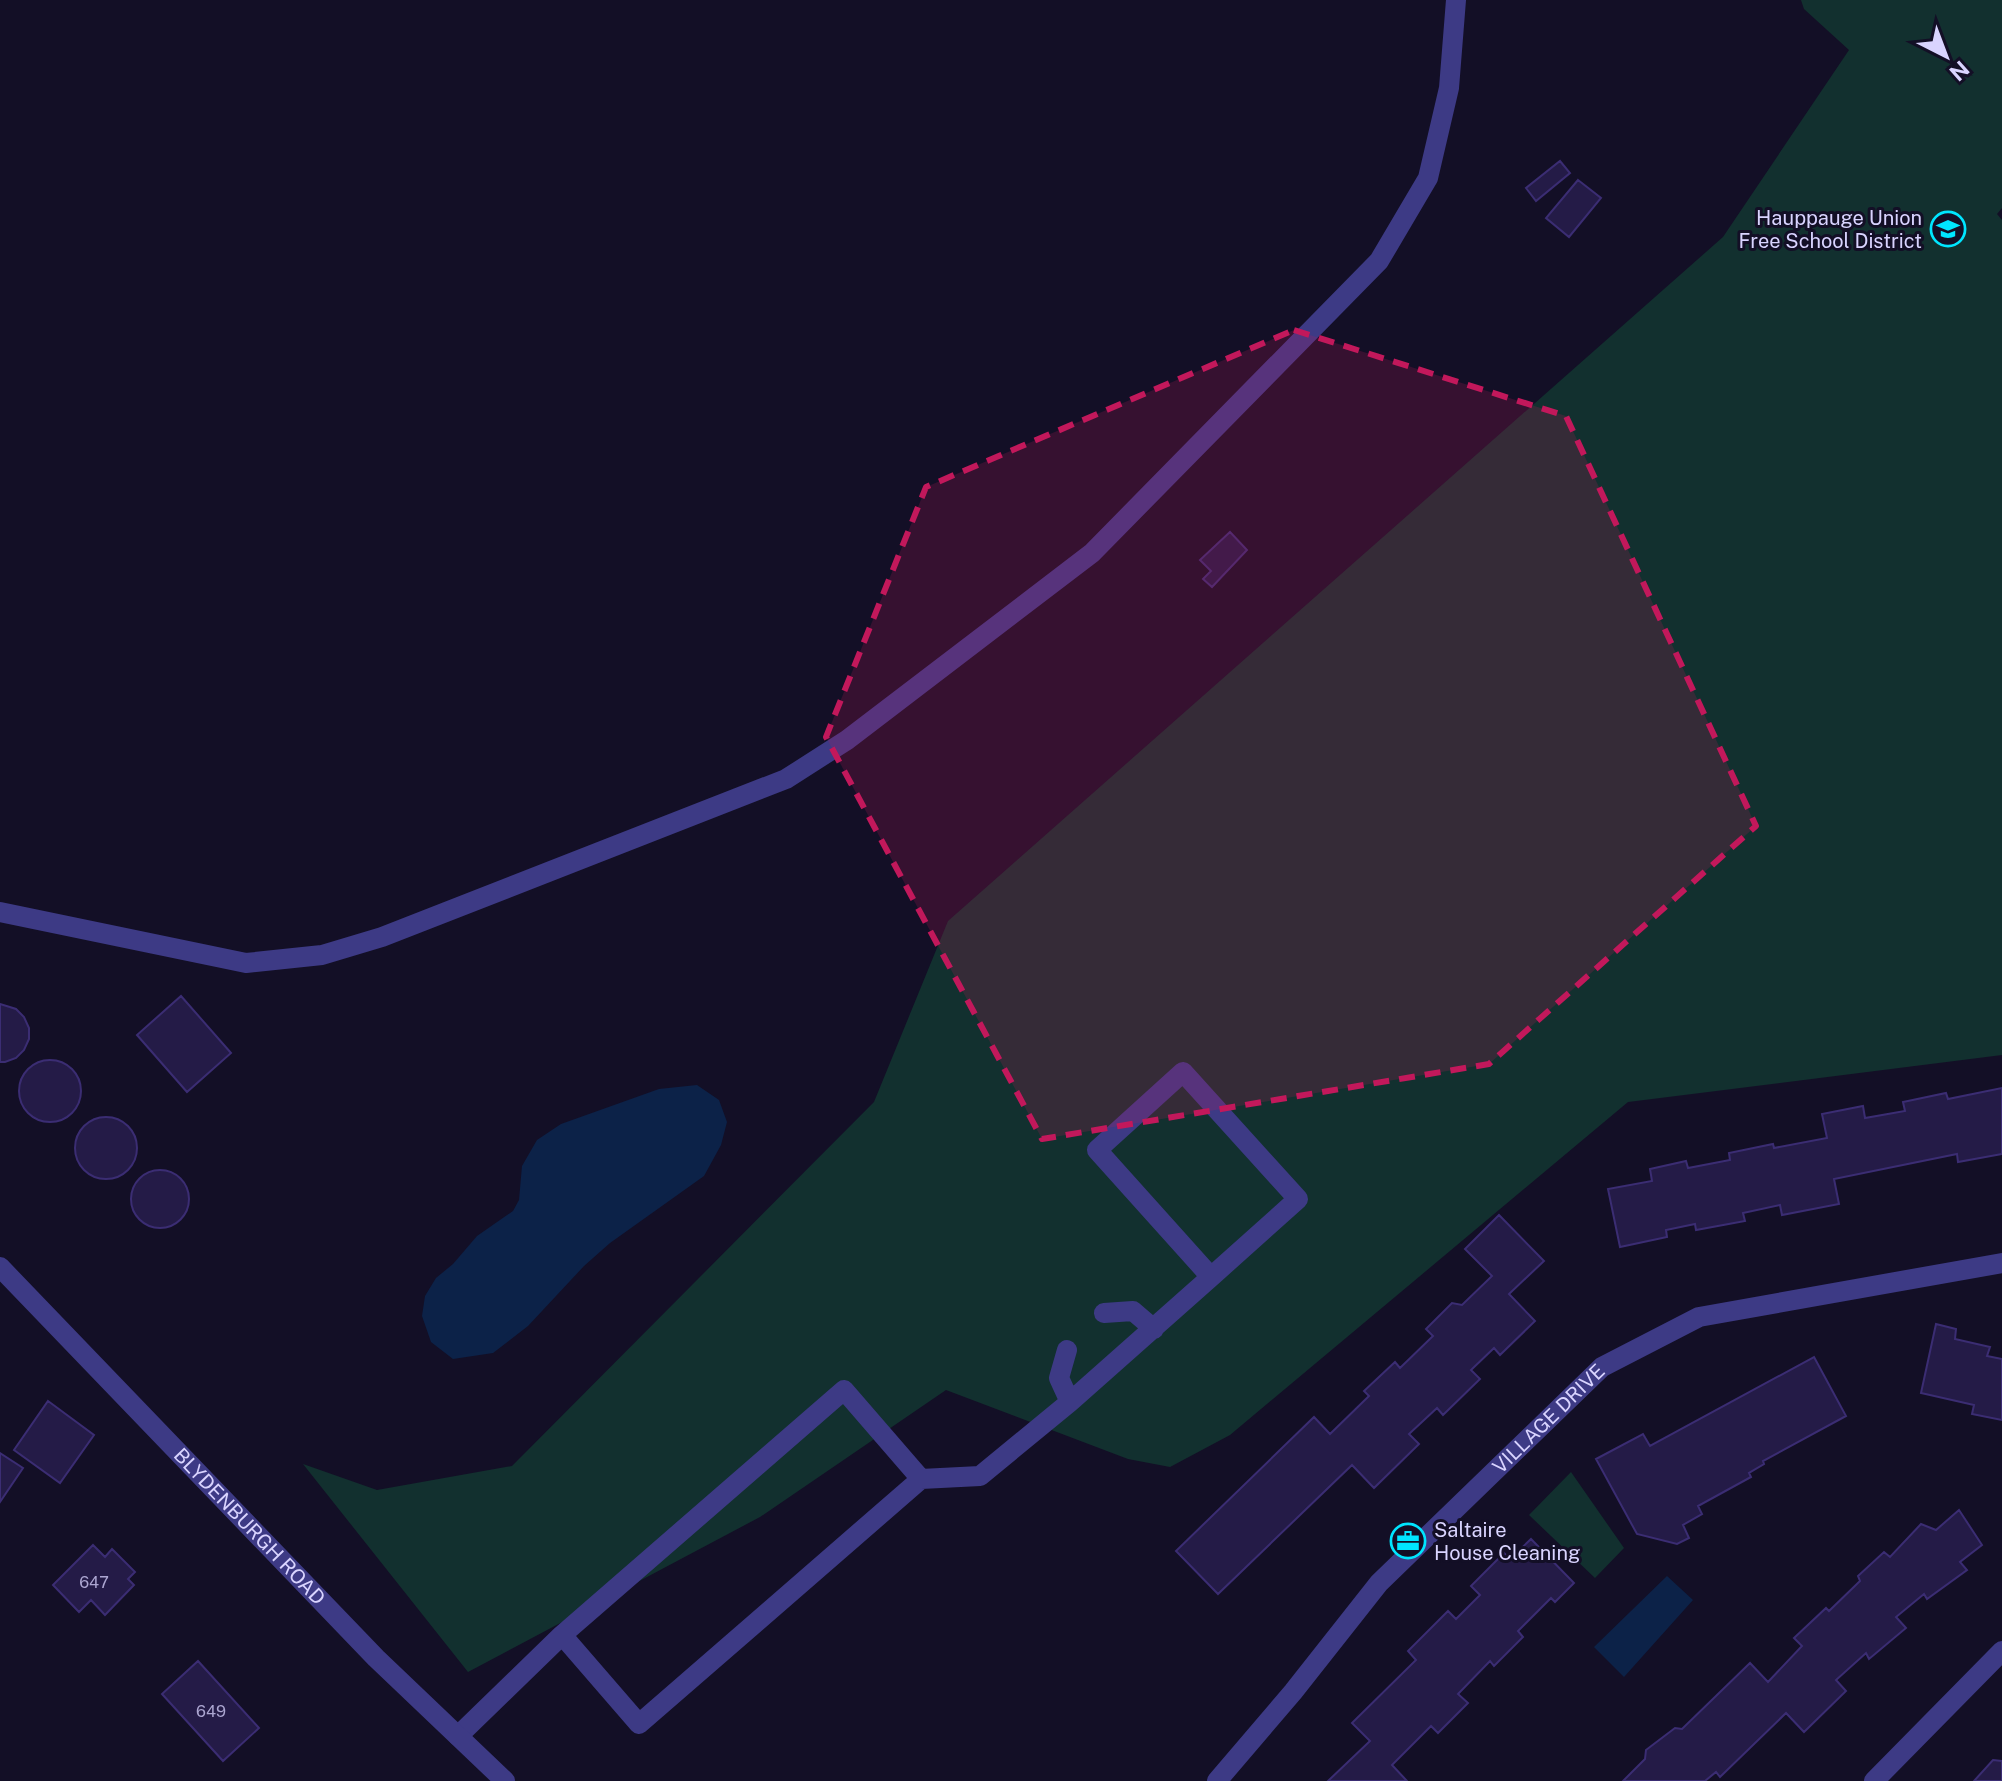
<svg xmlns="http://www.w3.org/2000/svg" width="2002" height="1781" viewBox="0 0 2002 1781" font-family="'Public Sans',sans-serif">
  <style>
    .green { fill: #12302f }
    .water { fill: #0c2248 }
    .building { fill: #241b47; stroke: #3b2d73; stroke-width: 2 }
    .lines { fill: none; stroke-linecap: round; stroke-linejoin: round }
    .service { stroke: #3d3a85; stroke-width: 20 }
    .minor { stroke: #3d3a85; stroke-width: 20 }
    .marked { fill: #c2185b; fill-opacity: 0.2; stroke: #c2185b; stroke-width: 6; stroke-dasharray: 16 10; stroke-linejoin: round }
    .labels { text-anchor: middle; dominant-baseline: central; stroke-width: 6; stroke-linejoin: round; paint-order: stroke }
    .number-label { font-size: 16px; fill: #aca6d1 }
    .poi-label { font-size: 20px; fill: #d9d4ff; stroke: #130f26; text-anchor: end }
    .street-label { font-size: 20px; fill: #d9d4ff; stroke: #130f26 }
  </style>
  <rect width="100%" height="100%" fill="#130f26"/>
  <path class="green" d="M 1801,0 L 2002,0 L 2002,208 L 1997,214 L 2002,220 L 2002,1055 L 1628,1102 L 1230,1435 L 1170,1467 L 1128,1459 L 946,1390 L 760,1517 L 468,1672 L 303,1464 L 377,1490 L 512,1466 L 874,1102 L 948,921 L 1723,237 L 1849,50 L 1804,9 Z
    M 1571,1472 L 1624,1548 L 1595,1578 L 1529,1515 Z"/>
  <path class="water" d="M 697,1085 L 719,1100 L 727,1122 L 721,1145 L 704,1176 L 610,1243 L 584,1266 L 528,1326 L 493,1353 L 453,1359 L 431,1342 L 422,1316 L 425,1296 L 436,1278 L 453,1264 L 477,1236 L 513,1211 L 519,1200 L 522,1166 L 537,1140 L 561,1124 L 659,1089 Z
    M 1667,1576 L 1693,1600 L 1624,1677 L 1594,1647 Z"/>
  <path class="building" d="M 1560,161 L 1570,173 L 1536,201 L 1526,188 Z
    M 1578,180 L 1601,198 L 1569,237 L 1546,218 Z
    M 1230,532 L 1247,550 L 1212,587 L 1203,579 L 1211,571 L 1200,560 Z
    M 181,996 L 231,1053 L 187,1092 L 137,1035 Z
    M 0,1004 L 16,1009 L 24,1017 L 29,1028 L 29,1039 L 24,1050 L 16,1058 L 5,1062 L 0,1062 Z
    M19 1091a31 31 0 1 1 62 0a31 31 0 1 1-62 0Z
    M 2002,1088 L 2002,1154 L 1958,1162 L 1957,1154 L 1834,1179 L 1839,1204 L 1782,1215 L 1780,1205 L 1743,1213 L 1745,1221 L 1696,1230 L 1695,1224 L 1666,1230 L 1667,1237 L 1620,1247 L 1608,1189 L 1652,1181 L 1650,1169 L 1686,1161 L 1688,1168 L 1730,1160 L 1729,1153 L 1773,1144 L 1774,1148 L 1827,1138 L 1822,1114 L 1863,1106 L 1865,1118 L 1905,1111 L 1903,1102 L 1946,1093 L 1948,1099 Z
    M75 1148a31 31 0 1 1 62 0a31 31 0 1 1-62 0Z
    M131 1199a29 29 0 1 1 58 0a29 29 0 1 1-58 0Z
    M 1499,1215 L 1544,1261 L 1509,1294 L 1535,1321 L 1500,1355 L 1494,1348 L 1471,1370 L 1480,1379 L 1443,1415 L 1437,1408 L 1409,1434 L 1419,1444 L 1374,1488 L 1352,1465 L 1218,1594 L 1176,1551 L 1314,1417 L 1330,1434 L 1369,1396 L 1364,1391 L 1395,1362 L 1400,1368 L 1433,1336 L 1426,1329 L 1452,1303 L 1462,1305 L 1492,1276 L 1465,1249 Z
    M 1936,1324 L 1956,1329 L 1955,1339 L 1990,1347 L 1987,1356 L 2002,1359 L 2002,1420 L 1972,1414 L 1974,1405 L 1921,1393 Z
    M 1814,1357 L 1846,1416 L 1763,1461 L 1764,1464 L 1749,1473 L 1751,1477 L 1698,1506 L 1702,1514 L 1683,1525 L 1689,1538 L 1677,1544 L 1637,1534 L 1596,1459 L 1643,1434 L 1650,1446 Z
    M 48,1401 L 94,1435 L 60,1483 L 14,1450 Z
    M 0,1453 L 23,1468 L 0,1502 Z
    M 1959,1510 L 1982,1545 L 1960,1562 L 1967,1570 L 1927,1599 L 1924,1594 L 1896,1617 L 1906,1628 L 1869,1659 L 1866,1653 L 1836,1680 L 1846,1691 L 1804,1732 L 1786,1713 L 1720,1777 L 1716,1772 L 1705,1781 L 1623,1781 L 1645,1759 L 1646,1750 L 1675,1728 L 1682,1729 L 1750,1663 L 1768,1682 L 1802,1646 L 1794,1638 L 1826,1608 L 1829,1611 L 1860,1581 L 1858,1576 L 1884,1552 L 1890,1557 L 1921,1524 L 1936,1530 Z
    M 1531,1539 L 1574,1583 L 1555,1602 L 1551,1598 L 1518,1631 L 1523,1637 L 1494,1666 L 1490,1661 L 1458,1694 L 1468,1703 L 1438,1733 L 1431,1726 L 1392,1765 L 1407,1781 L 1328,1781 L 1370,1741 L 1352,1723 L 1416,1660 L 1408,1651 L 1448,1611 L 1456,1619 L 1480,1595 L 1471,1586 L 1504,1553 L 1510,1559 Z
    M 93,1545 L 105,1557 L 112,1549 L 135,1572 L 128,1579 L 134,1585 L 105,1615 L 91,1600 L 79,1612 L 53,1585 Z
    M 198,1661 L 259,1728 L 223,1761 L 162,1694 Z
    M 1993,1760 L 2002,1761 L 2002,1781 L 1974,1781 Z"/>
  <g class="lines">
    <path class="service" d="M 0,912 L 246,963 L 322,955 L 382,937 L 786,779 L 847,740 L 1092,553 L 1379,261 L 1428,178 L 1449,88 L 1456,0
      M 1104,1313 L 1133,1311 L 1154,1329
      M 1067,1350 L 1059,1378 L 1070,1402
      M 921,1479 L 980,1476 L 1070,1402 L 1211,1277 L 1097,1150 L 1183,1072 L 1298,1199 L 1211,1277
      M 458,1736 L 562,1635 L 639,1724 L 921,1479 L 844,1390 L 562,1635"/>
    <g class="minor">
      <path id="s1" d="M 0,1267 L 376,1658 L 505,1781"/>
      <path id="s2" d="M 1217,1781 L 1293,1692 L 1379,1583 L 1602,1367 L 1699,1317 L 2002,1263"/>
      <path d="M 1874,1781 L 2002,1651"/>
    </g>
  </g>
  <path class="marked" d="M 1294,330 L 1566,416 L 1756,826 L 1489,1064 L 1042,1139 L 826,737 L 926,487 Z"/>
  <defs>
    <g id="school-ring" transform="scale(1.8)"><circle r="9.5" fill="#130f26" stroke="#00e5ff" stroke-width="1.5"/><path d="M0-5L7-2L0 1L-7-2ZM-4 1L0 2.5L4 1V4Q0 6-4 4Z" fill="#00e5ff"/></g>
    <g id="office-ring" transform="scale(1.8)"><circle r="9.5" fill="#130f26" stroke="#00e5ff" stroke-width="1.5"/><path d="M-6-3h4V-5.5h4V-3h4V5H-6ZM-1-4.5V-3h2v-1.5ZM-6 0V1H6V0Z" fill="#00e5ff"/></g>
  </defs>
  <g fill-rule="evenodd">
    <use href="#school-ring" x="1948" y="229"/>
    <use href="#office-ring" x="1408" y="1541"/>
  </g>
  <g class="labels">
    <g class="number-label">
      <text x="94" y="1582">647</text>
      <text x="211" y="1711">649</text>
    </g>
    <g class="poi-label">
      <text x="1922" y="218">Hauppauge Union<tspan x="1922" dy="23">Free School District</tspan></text>
      <text x="1434" y="1530" text-anchor="start">Saltaire<tspan x="1434" dy="23">House Cleaning</tspan></text>
    </g>
    <g class="street-label">
      <text stroke="none"><textPath href="#s2" startOffset="492">VILLAGE DRIVE</textPath></text>
      <text stroke="none"><textPath href="#s1" startOffset="360">BLYDENBURGH ROAD</textPath></text>
    </g>
  </g>
  <g transform="translate(1946 56) rotate(138)" stroke="#130f26" stroke-width="6" paint-order="stroke">
  <path d="M0-6L14 30L0 20L-14 30Z" fill="#d9d4ff"/>
  <text y="-12" font-size="22" font-weight="bold" text-anchor="middle" fill="#d9d4ff">N</text>
  </g>
</svg>
